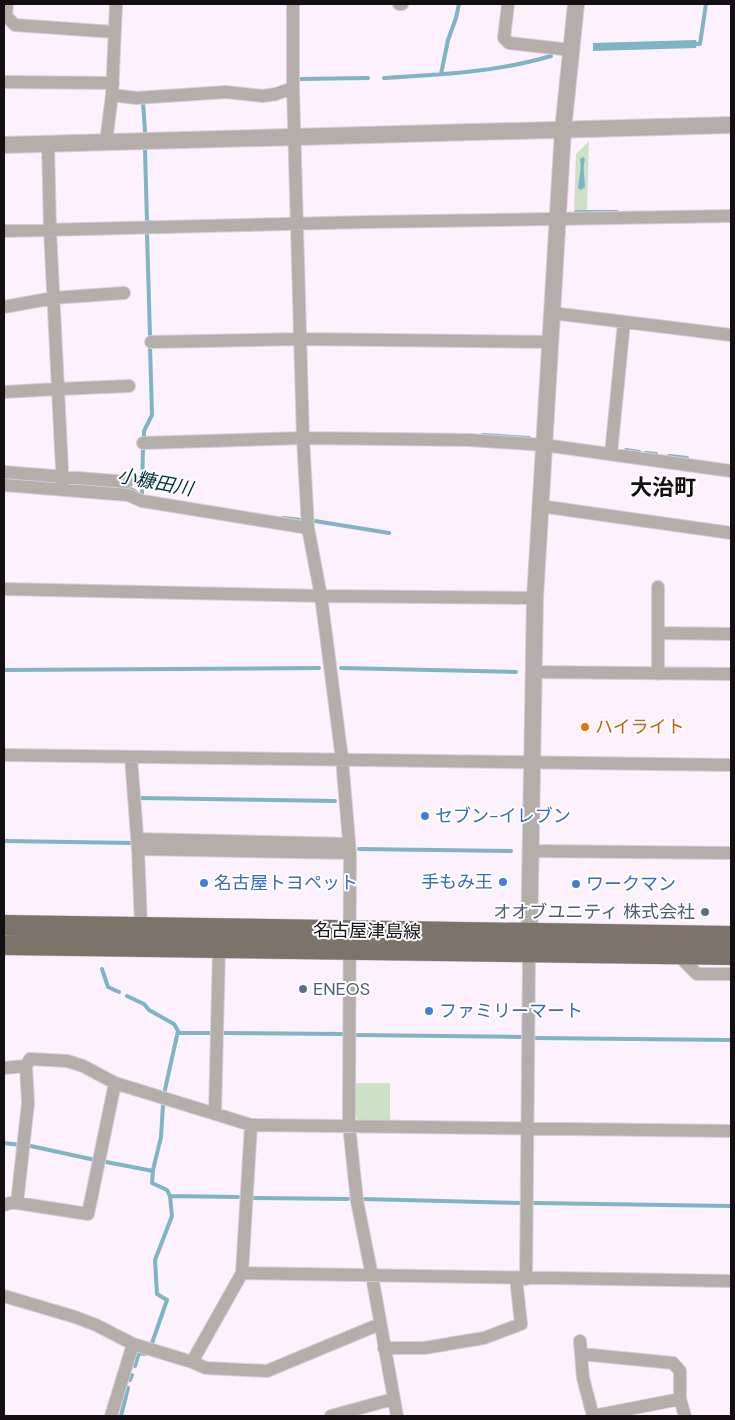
<svg xmlns="http://www.w3.org/2000/svg" width="735" height="1420" viewBox="0 0 735 1420" font-family="'DM Sans','Noto Sans JP',sans-serif">
  <style>
    .green { fill: #cde1c7 }
    .water { fill: #7eb4c3 }
    .lines { fill: none; stroke-linecap: round; stroke-linejoin: round }
    .stream { stroke: #7eb4c3; stroke-width: 4 }
    .minor-casing { stroke: #d7cdd7; stroke-width: 14 }
    .tertiary-casing { stroke: #d7cdd7; stroke-width: 18 }
    .primary-casing { stroke: #d7cdd7; stroke-width: 21 }
    .minor { stroke: #b3aea9; stroke-width: 12 }
    .tertiary { stroke: #b3aea9; stroke-width: 16 }
    .primary { stroke: #7c736b; stroke-width: 20 }
    .food-dot { fill: #e8710a; stroke: #fff; stroke-width: 2 }
    .shop-dot { fill: #3f7fe0; stroke: #fff; stroke-width: 2 }
    .service-dot { fill: #5c6f8a; stroke: #fff; stroke-width: 2 }
    .labels { text-anchor: middle; dominant-baseline: central; stroke-width: 4; stroke-linejoin: round; paint-order: stroke }
    .food-label { font-size: 18px; fill: #c56008; stroke: #fff; text-anchor: start }
    .shop-label { font-size: 18px; fill: #366cbe; stroke: #fff; text-anchor: start }
    .service-label { font-size: 18px; fill: #4e5e75; stroke: #fff; text-anchor: end }
    .street-label { font-size: 18px; fill: #130f13; stroke: #fff }
    .water-label { font-size: 19px; font-style: italic; fill: #00333e; stroke: #fff }
    .district-label { font-size: 22px; font-weight: bold; fill: #130f13; stroke: #fff }
  </style>
  <rect width="100%" height="100%" fill="#fcf1fc"/>
  <path class="green" d="M 589,141 L 587,210 L 574,210 L 576,154 Z
    M 355,1083 L 390,1083 L 390,1120 L 359,1120 L 355,1116 Z"/>
  <path class="water" d="M 696,40 L 698,45 L 696,45 L 696,48 L 593,51 L 593,43 Z
    M 583,157 L 585,159 C 582,168 585,178 585,187 L 581,190 L 578,188 C 579,178 582,168 580,159 Z"/>
  <g class="lines">
    <path class="stream" d="M 693,44 L 700,44 L 706,4
      M 441,74 L 448,40 L 456,18 L 459,4
      M 384,78 C 440,75 497,72 551,56
      M 300,79 L 368,78
      M 143,102 L 145,132
      M 145,150 L 147,222 L 150,222
      M 576,212 L 617,212
      M 147,233 L 150,336
      M 483,435 L 529,438
      M 147,438 L 144,438 L 144,431 L 152,415 L 150,346
      M 626,450 L 639,452
      M 646,453 L 656,454
      M 669,456 L 687,458
      M 112,487 L 129,488 L 136,492
      M 142,495 L 143,446
      M 283,518 L 301,520
      M 315,521 L 389,533
      M 341,668 L 516,672
      M 4,670 L 319,668
      M 140,798 L 335,801
      M 4,841 L 133,843
      M 359,849 L 511,851
      M 102,969 L 108,987 L 119,992
      M 127,996 L 144,1004 L 149,1010 L 174,1024 L 178,1031 L 164,1094
      M 178,1033 L 212,1033
      M 223,1033 L 343,1034
      M 355,1035 L 521,1037
      M 535,1038 L 731,1040
      M 4,1143 L 20,1145
      M 26,1145 L 95,1160
      M 101,1161 L 153,1171
      M 170,1196 L 238,1197
      M 253,1198 L 348,1199
      M 363,1199 L 520,1203
      M 534,1203 L 731,1206
      M 151,1346 L 167,1300 L 157,1294 L 155,1260 L 172,1216 L 170,1196 L 167,1190 L 152,1183 L 153,1170 L 161,1137 L 163,1105
      M 135,1366 L 139,1353 L 145,1354
      M 130,1380 L 132,1375
      M 121,1416 L 128,1388"/>
    <g class="minor-casing">
      <path id="minor" d="M 7,4 L 6,16 L 15,25 L 114,32
        M 293,4 L 293,88 L 303,438 L 308,528 L 321,596 L 342,759 L 350,853 L 349,1125 L 357,1201 L 372,1276 L 397,1416
        M 399,4 L 402,4
        M 508,4 L 504,38 L 509,43 L 571,50
        M 4,82 L 113,83
        M 112,95 L 136,98 L 226,92 L 263,96 L 276,94 L 293,88
        M 106,142 L 112,95 L 116,4
        M 4,231 L 368,222 L 731,216
        M 4,307 L 53,298 L 124,293
        M 552,313 L 731,335
        M 151,342 L 300,339 L 550,342
        M 4,392 L 58,389 L 50,230 L 48,144
        M 143,443 L 303,438 L 469,440 L 544,445 L 731,471
        M 611,454 L 624,322
        M 4,472 L 127,482
        M 4,485 L 128,495 L 142,501 L 308,528
        M 63,489 L 58,389 L 129,386
        M 540,506 L 731,533
        M 658,587 L 658,674
        M 4,589 L 321,596 L 535,598
        M 658,633 L 731,634
        M 534,672 L 731,674
        M 4,755 L 731,765
        M 131,757 L 138,849 L 141,927
        M 137,839 L 349,844
        M 138,849 L 350,853
        M 531,851 L 731,853
        M 678,955 L 697,974 L 731,974
        M 4,1068 L 26,1066 L 30,1059 L 67,1061 L 83,1066 L 115,1083 L 251,1125 L 731,1131
        M 215,1113 L 219,949
        M 17,1203 L 28,1103 L 26,1066
        M 4,1205 L 10,1203 L 17,1203 L 88,1214 L 115,1083
        M 242,1273 L 731,1281
        M 526,1279 L 529,954
        M 4,1296 L 75,1317 L 96,1325 L 133,1344 L 192,1362 L 242,1273 L 251,1125
        M 580,1341 L 583,1378 L 593,1416
        M 384,1348 L 424,1348 L 484,1338 L 521,1324 L 516,1278
        M 581,1354 L 673,1363 L 680,1371 L 680,1399 L 685,1416
        M 192,1362 L 206,1368 L 267,1371 L 380,1324
        M 111,1416 L 133,1344
        M 331,1416 L 393,1399
        M 593,1416 L 680,1399"/>
    </g>
    <g class="tertiary-casing">
      <path id="tertiary" d="M 4,145 L 731,125
        M 529,944 L 535,598 L 563,130 L 576,4"/>
    </g>
    <g class="primary-casing">
      <path id="primary" d="M 4,925 L 731,936
        M 4,945 L 731,955"/>
    </g>
    <use href="#minor" class="minor"/>
    <use href="#tertiary" class="tertiary"/>
    <use href="#primary" class="primary"/>
  </g>
  <circle class="food-dot" cx="585" cy="727" r="5"/>
  <g class="shop-dot">
    <circle cx="425" cy="816" r="5"/>
    <circle cx="503" cy="882" r="5"/>
    <circle cx="204" cy="883" r="5"/>
    <circle cx="576" cy="884" r="5"/>
    <circle cx="429" cy="1011" r="5"/>
  </g>
  <g class="service-dot">
    <circle cx="705" cy="912" r="5"/>
    <circle cx="303" cy="989" r="5"/>
  </g>
  <g class="labels">
    <g class="food-label">
      <text x="595" y="727">ハイライト</text>
    </g>
    <g class="shop-label">
      <text x="435" y="816">セブン-イレブン</text>
      <text x="493" y="882" text-anchor="end">手もみ王</text>
      <text x="214" y="883">名古屋トヨペット</text>
      <text x="586" y="884">ワークマン</text>
      <text x="439" y="1011">ファミリーマート</text>
    </g>
    <g class="service-label">
      <text x="695" y="912">オオブユニティ 株式会社</text>
      <text x="313" y="989" text-anchor="start">ENEOS</text>
    </g>
    <g class="street-label">
      <text transform="translate(367 931) rotate(1)">名古屋津島線</text>
    </g>
    <g class="water-label">
      <text transform="translate(155 482) rotate(11)">小糠田川</text>
    </g>
    <g class="district-label">
      <text x="663" y="487">大治町</text>
    </g>
  </g>
  <rect width="735" height="1420" fill="none" stroke="#130f13" stroke-width="10"/>
</svg>
